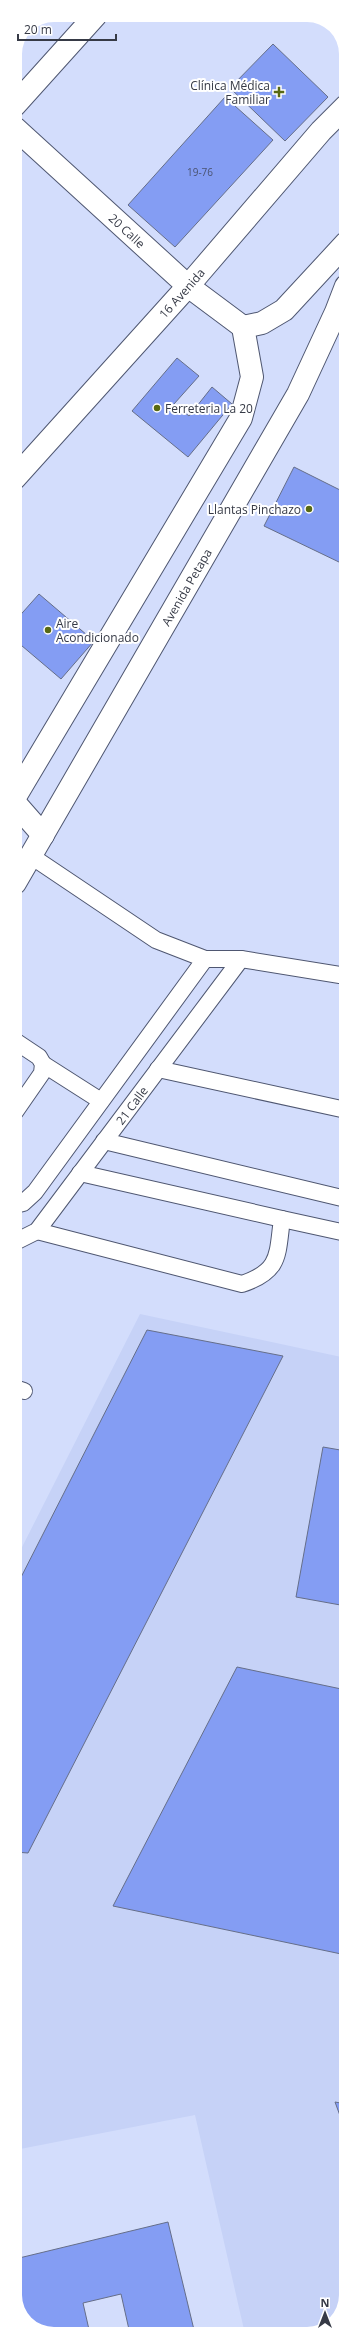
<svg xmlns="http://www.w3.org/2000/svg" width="361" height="2349" viewBox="0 0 361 2349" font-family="'Open Sans',sans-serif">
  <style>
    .built { fill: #c6d2f7 }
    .building { fill: #849df3; stroke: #656e89 }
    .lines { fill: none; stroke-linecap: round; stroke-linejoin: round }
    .lane-casing { stroke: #4f5771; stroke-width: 18 }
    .street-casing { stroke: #4f5771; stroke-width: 24 }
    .primary-casing { stroke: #4f5771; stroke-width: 24 }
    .lane { stroke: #fff; stroke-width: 16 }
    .street { stroke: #fff; stroke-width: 22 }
    .primary { stroke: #fff; stroke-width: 22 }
    .poi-dot { fill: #586914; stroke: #fff; stroke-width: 1.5 }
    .labels { text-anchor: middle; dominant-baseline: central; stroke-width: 4; stroke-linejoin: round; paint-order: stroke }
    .number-label { font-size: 10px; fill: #4a5371 }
    .poi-label { font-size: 12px; fill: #363a46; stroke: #fff; text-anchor: end }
    .street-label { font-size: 12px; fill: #363a46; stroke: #fff }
  </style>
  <rect width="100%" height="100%" fill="#d3ddfc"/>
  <path class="built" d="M 140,1314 L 346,1358 L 346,2295 L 336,2321 L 312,2334 L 245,2334 L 195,2115 L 15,2150 L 15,1561 Z"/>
  <path class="building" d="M 273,44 L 328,97 L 285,141 L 230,88 Z
    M 225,97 L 273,140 L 175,247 L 128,205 Z
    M 177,358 L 199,376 L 174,404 L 189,416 L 212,387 L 232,404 L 188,457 L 132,411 Z
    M 294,467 L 346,493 L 346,554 L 341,563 L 264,526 Z
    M 39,594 L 94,641 L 61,679 L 15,640 L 15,621 Z
    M 147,1330 L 283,1356 L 28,1853 L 15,1852 L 15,1589 Z
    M 323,1447 L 346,1451 L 346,1606 L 296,1597 Z
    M 237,1667 L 346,1690 L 346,1955 L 113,1906 Z
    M 335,2102 L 346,2104 L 346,2132 Z
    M 168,2222 L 195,2334 L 130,2334 L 121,2294 L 83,2303 L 90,2334 L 49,2334 L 26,2323 L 15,2300 L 15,2259 Z"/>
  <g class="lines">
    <g class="lane-casing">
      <g id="lane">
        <path d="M 31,856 L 156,940 L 205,959"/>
        <path d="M 15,1041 L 39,1057 L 43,1064 L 42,1073 L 15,1112"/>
        <path d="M 43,1064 L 101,1101"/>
        <path d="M 158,1069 L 346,1110"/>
        <path d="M 104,1141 L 346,1199"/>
        <path d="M 15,1205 L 23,1203 L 35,1192 L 205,959 L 241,959 L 346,976"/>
        <path d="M 282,1219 L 346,1233"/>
        <path d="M 37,1231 L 242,1284 C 281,1271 277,1255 282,1219 L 80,1173"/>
        <path id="s1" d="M 15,1242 L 37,1231 L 241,959"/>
        <path d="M 15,1388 L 24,1391"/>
      </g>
    </g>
    <g class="street-casing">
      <g id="street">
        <path d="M 15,105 L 96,15"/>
        <path id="s2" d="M 15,478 L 188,286 L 321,131 L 346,106"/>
        <path d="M 15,803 L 43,835"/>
      </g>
    </g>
    <g class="primary-casing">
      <g id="primary">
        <path id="s3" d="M 15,128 L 188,286 L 243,327"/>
        <path d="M 243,327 L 262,323 L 284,310 L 346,243"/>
        <path d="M 15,797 L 241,418 L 252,377 L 243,327"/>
        <path id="s4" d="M 15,883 L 298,394 L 336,312 L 346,286"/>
      </g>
    </g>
    <use href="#lane" class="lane"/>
    <use href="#street" class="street"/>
    <use href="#primary" class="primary"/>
  </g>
  <g class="poi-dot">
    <path d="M277 86h4v4h4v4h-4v4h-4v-4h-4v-4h4z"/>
    <circle cx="157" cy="408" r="4"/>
    <circle cx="309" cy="509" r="4"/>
    <circle cx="48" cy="630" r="4"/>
  </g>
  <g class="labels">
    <g class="number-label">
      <text x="200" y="172">19-76</text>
    </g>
    <g class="poi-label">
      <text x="270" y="85">Clínica Médica<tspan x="270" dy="14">Familiar</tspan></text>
      <text x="165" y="408" text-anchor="start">Ferreteria La 20</text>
      <text x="301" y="509">Llantas Pinchazo</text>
      <text x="56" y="623" text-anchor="start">Aire<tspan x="56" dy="14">Acondicionado</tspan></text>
    </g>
    <g class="street-label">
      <text stroke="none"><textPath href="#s3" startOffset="152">20 Calle</textPath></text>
      <text stroke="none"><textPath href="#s2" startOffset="249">16 Avenida</textPath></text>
      <text stroke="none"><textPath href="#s4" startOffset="342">Avenida Petapa</textPath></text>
      <text stroke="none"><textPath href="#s1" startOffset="182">21 Calle</textPath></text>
    </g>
  </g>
  <path d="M0 0H361V2349H0ZM54 22H307A32 32 0 0 1 339 54V2295A32 32 0 0 1 307 2327H54A32 32 0 0 1 22 2295V54A32 32 0 0 1 54 22Z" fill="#fff" fill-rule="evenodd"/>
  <g transform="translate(325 2313)" stroke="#ffffff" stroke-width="3" paint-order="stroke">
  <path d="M0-3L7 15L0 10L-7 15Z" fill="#363a46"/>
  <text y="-6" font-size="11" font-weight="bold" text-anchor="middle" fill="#363a46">N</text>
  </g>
  <path d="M18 34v6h98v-6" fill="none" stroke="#363a46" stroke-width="2"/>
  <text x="24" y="34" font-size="12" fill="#363a46" stroke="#ffffff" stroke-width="3" paint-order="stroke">20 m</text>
</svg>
